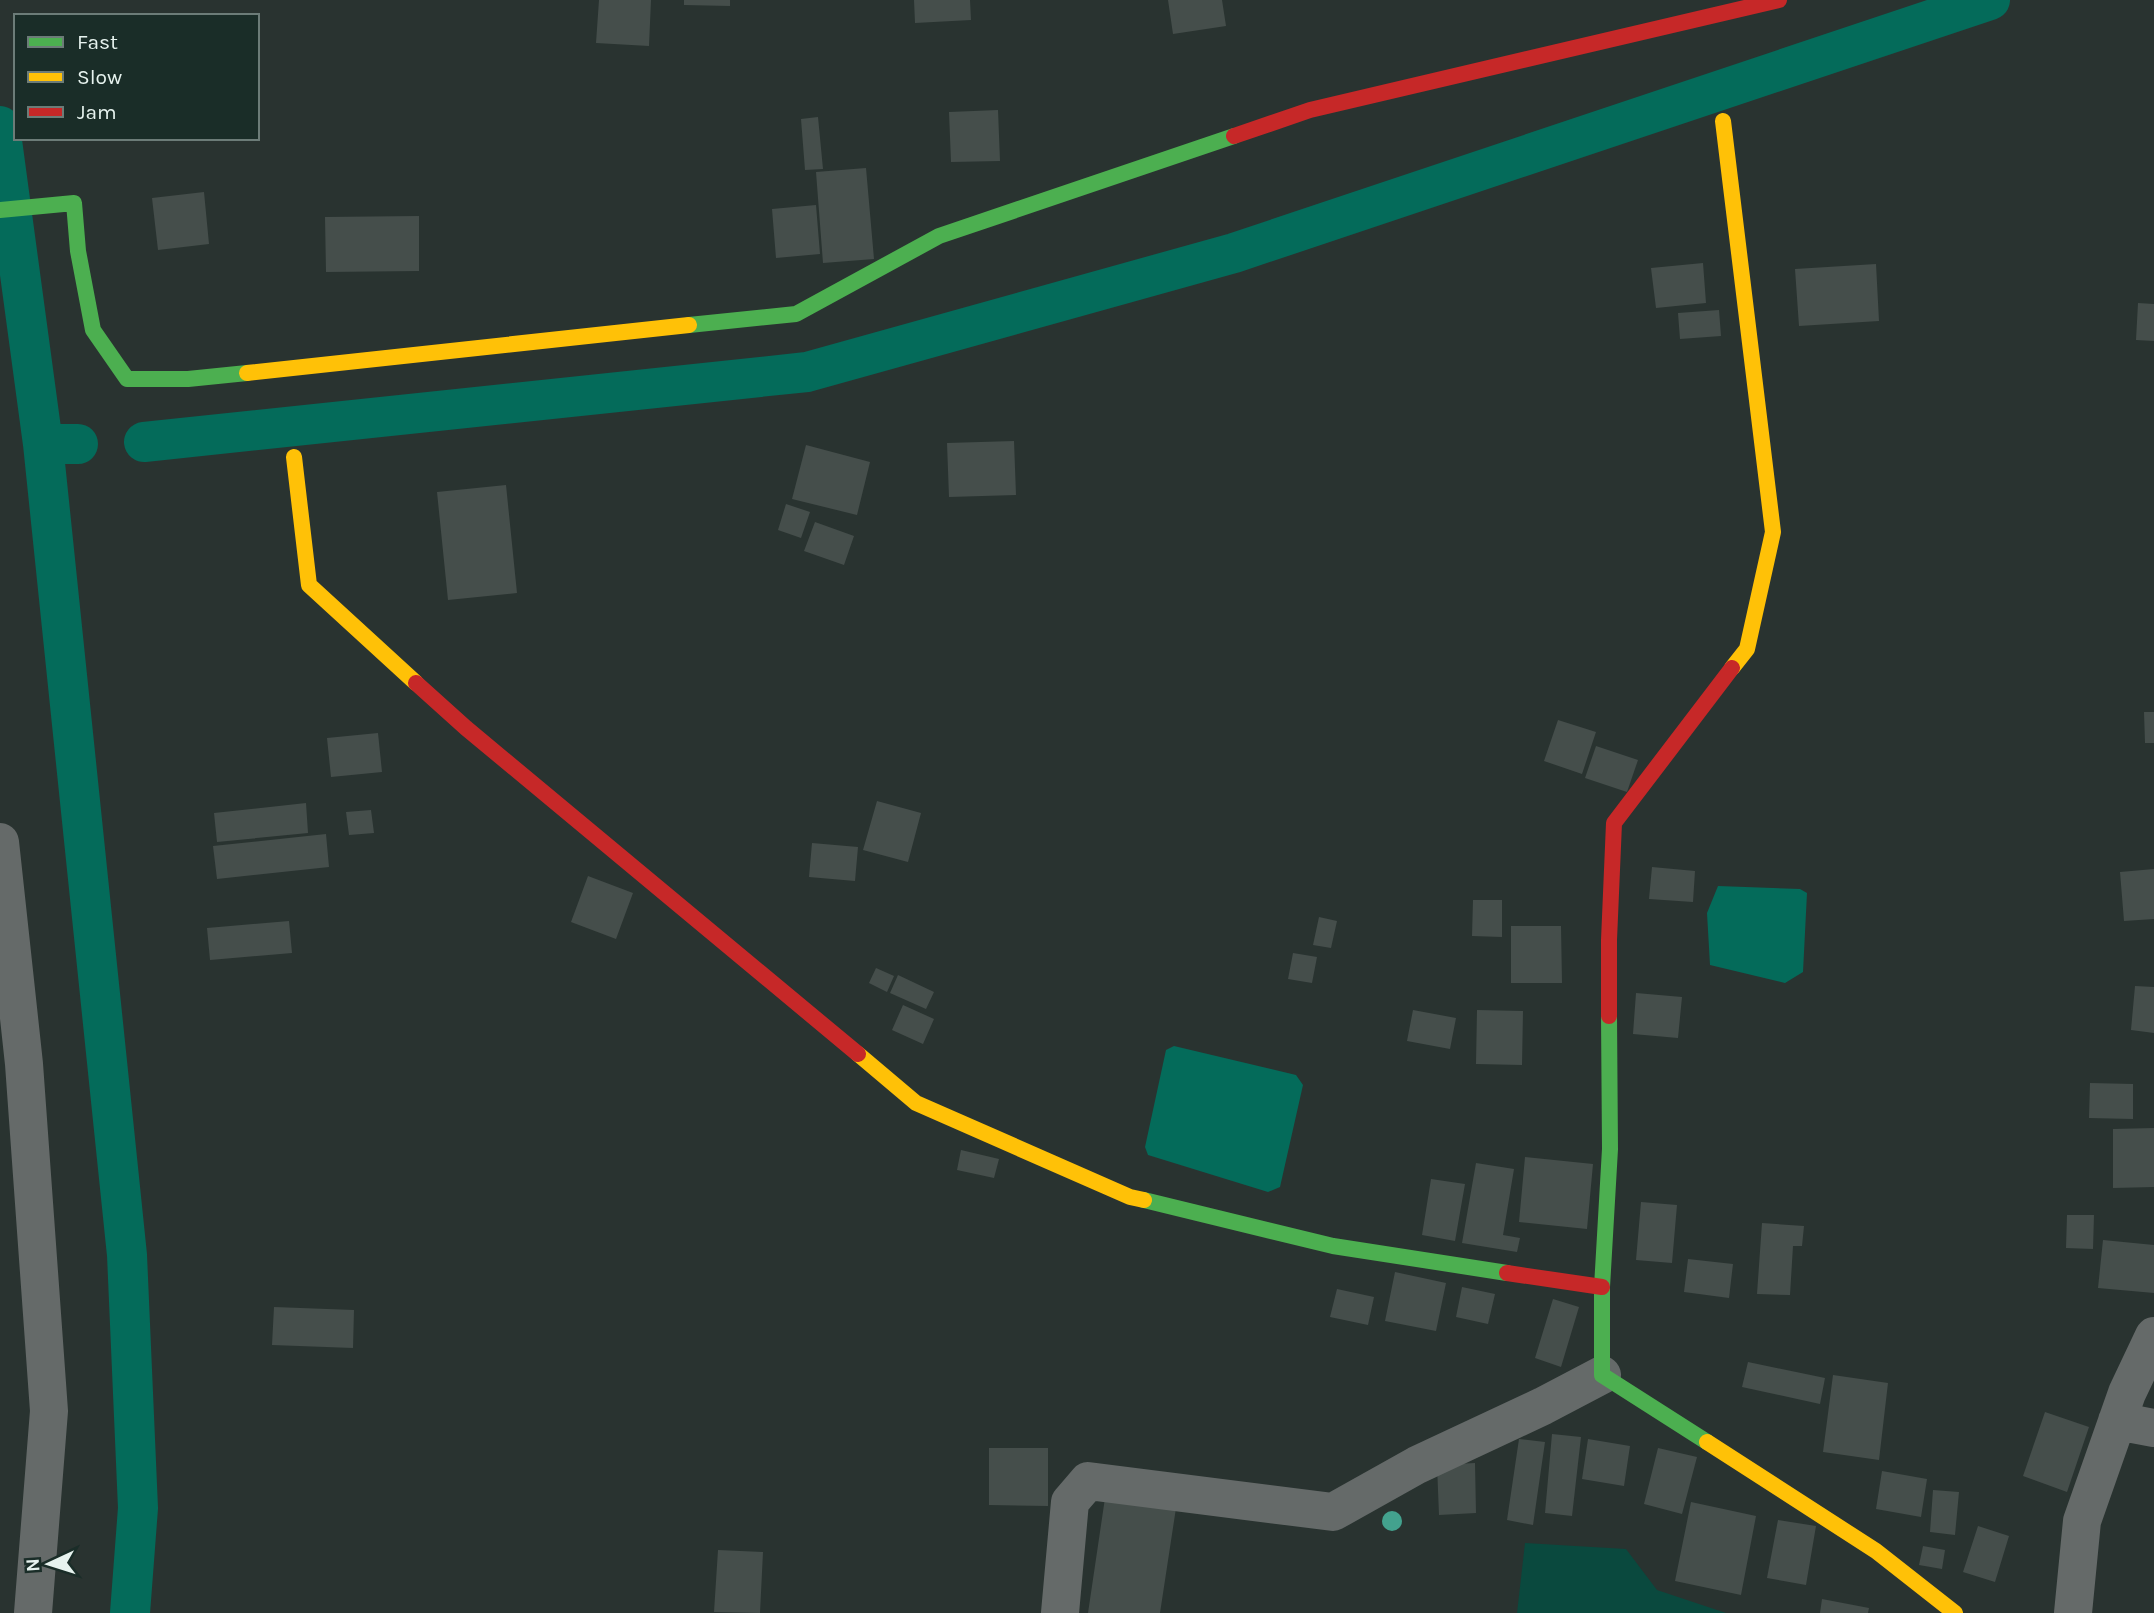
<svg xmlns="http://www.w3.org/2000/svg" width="2154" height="1613" viewBox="0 0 2154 1613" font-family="Karla,sans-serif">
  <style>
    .green { fill: #0a493e }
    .water { fill: #046b5a }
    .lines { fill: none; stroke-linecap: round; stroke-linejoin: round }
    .canal { stroke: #046b5a; stroke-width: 40 }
    .building { fill: #454e4b }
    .street { stroke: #656a69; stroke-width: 38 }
    .fast { stroke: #4caf50; stroke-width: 16 }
    .slow { stroke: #ffc107; stroke-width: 16 }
    .jam { stroke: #c62828; stroke-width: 16 }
    .tree { fill: #43a28e }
  </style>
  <rect width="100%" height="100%" fill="#293330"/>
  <path class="green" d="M 1525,1543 L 1626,1549 L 1657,1590 L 1726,1613 L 1517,1613 Z"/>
  <path class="water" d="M 1718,886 L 1800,889 L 1807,893 L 1803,972 L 1785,983 L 1710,965 L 1707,913 Z
    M 1174,1046 L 1296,1075 L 1303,1085 L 1280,1187 L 1268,1192 L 1148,1155 L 1145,1147 L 1166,1050 Z"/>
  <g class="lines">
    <path class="canal" d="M 0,126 L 43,444 L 127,1255 L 138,1508 L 130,1613
      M 144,442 L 807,372 L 1234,253 L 1990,0
      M 43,444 L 78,444"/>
  </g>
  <path class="building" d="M 599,0 L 651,0 L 649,46 L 596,43 Z
    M 684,0 L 730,0 L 730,6 L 684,5 Z
    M 914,0 L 970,0 L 971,20 L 915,23 Z
    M 1168,0 L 1222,0 L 1226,26 L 1173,34 Z
    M 998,110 L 1000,161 L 951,162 L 949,112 Z
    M 818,117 L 823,169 L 805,170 L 801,119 Z
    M 866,168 L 874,259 L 823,263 L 816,172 Z
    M 204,192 L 209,244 L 158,250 L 152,198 Z
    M 816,205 L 820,254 L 776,258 L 772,209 Z
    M 419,216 L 419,271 L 326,272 L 325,217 Z
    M 1703,263 L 1706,303 L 1656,308 L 1651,268 Z
    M 1876,264 L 1879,321 L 1799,326 L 1795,269 Z
    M 2138,303 L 2154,304 L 2154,341 L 2136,340 Z
    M 1719,310 L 1721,336 L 1680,339 L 1678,313 Z
    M 1014,441 L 1016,495 L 949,497 L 947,443 Z
    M 806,445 L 870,462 L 857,515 L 792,499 Z
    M 506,485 L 517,593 L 448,600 L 437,492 Z
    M 786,504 L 810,512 L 801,538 L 778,530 Z
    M 815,522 L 854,536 L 844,565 L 804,551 Z
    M 2144,712 L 2154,712 L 2154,743 L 2145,743 Z
    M 1558,720 L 1596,732 L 1582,774 L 1544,761 Z
    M 378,733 L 382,772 L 331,777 L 327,738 Z
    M 1596,746 L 1638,760 L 1627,792 L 1585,778 Z
    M 877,801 L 921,813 L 908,862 L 863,850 Z
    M 306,803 L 308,833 L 217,842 L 214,813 Z
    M 371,810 L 374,833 L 349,835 L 346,812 Z
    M 326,834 L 329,867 L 217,879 L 213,846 Z
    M 812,843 L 858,847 L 855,881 L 809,877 Z
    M 1652,867 L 1695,871 L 1693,902 L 1649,899 Z
    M 2154,869 L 2154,919 L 2124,921 L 2120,872 Z
    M 588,876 L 633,893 L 616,939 L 571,922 Z
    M 1473,900 L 1502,900 L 1502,937 L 1472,936 Z
    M 1319,917 L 1337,921 L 1331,948 L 1313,945 Z
    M 289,921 L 292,953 L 210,960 L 207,928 Z
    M 1511,926 L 1561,926 L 1562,983 L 1511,983 Z
    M 1293,953 L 1317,957 L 1312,983 L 1288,979 Z
    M 876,968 L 894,976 L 887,992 L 869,983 Z
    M 898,975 L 934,992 L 926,1009 L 890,993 Z
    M 2135,986 L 2154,987 L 2154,1033 L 2131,1030 Z
    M 1636,993 L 1682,997 L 1678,1038 L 1633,1034 Z
    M 903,1005 L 934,1019 L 923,1044 L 892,1030 Z
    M 1413,1010 L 1456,1018 L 1450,1049 L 1407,1041 Z
    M 1477,1010 L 1523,1011 L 1522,1065 L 1476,1064 Z
    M 2090,1083 L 2133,1084 L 2133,1119 L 2089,1118 Z
    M 2154,1128 L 2154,1187 L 2113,1188 L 2113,1129 Z
    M 961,1150 L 999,1159 L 994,1178 L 957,1170 Z
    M 1525,1157 L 1593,1164 L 1587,1229 L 1519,1222 Z
    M 1476,1163 L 1514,1169 L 1503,1235 L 1520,1238 L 1517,1252 L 1462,1243 Z
    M 1431,1179 L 1465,1184 L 1455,1241 L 1422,1235 Z
    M 1641,1202 L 1677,1205 L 1672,1263 L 1636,1260 Z
    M 2067,1215 L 2094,1215 L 2093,1249 L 2066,1248 Z
    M 1762,1223 L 1804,1226 L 1802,1246 L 1793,1246 L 1790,1295 L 1757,1294 Z
    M 2103,1240 L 2154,1245 L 2154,1293 L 2098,1288 Z
    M 1688,1259 L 1733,1264 L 1729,1298 L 1684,1292 Z
    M 1395,1272 L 1446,1283 L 1436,1331 L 1385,1321 Z
    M 1462,1287 L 1495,1294 L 1488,1324 L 1456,1317 Z
    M 1337,1289 L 1374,1297 L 1368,1325 L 1330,1317 Z
    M 1553,1299 L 1579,1307 L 1561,1367 L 1535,1358 Z
    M 274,1307 L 354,1310 L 353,1348 L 272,1345 Z
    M 1748,1362 L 1825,1378 L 1820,1404 L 1742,1387 Z
    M 1833,1375 L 1888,1383 L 1879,1460 L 1823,1452 Z
    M 2045,1412 L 2089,1427 L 2067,1492 L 2023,1476 Z
    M 1552,1434 L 1581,1437 L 1572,1516 L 1545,1513 Z
    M 1519,1439 L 1545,1442 L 1533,1525 L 1507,1520 Z
    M 1588,1439 L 1630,1446 L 1624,1486 L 1582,1479 Z
    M 989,1448 L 1048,1448 L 1048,1506 L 989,1505 Z
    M 1658,1448 L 1697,1457 L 1682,1514 L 1644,1504 Z
    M 1475,1463 L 1476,1513 L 1439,1515 L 1437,1465 Z
    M 1882,1471 L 1927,1479 L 1921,1517 L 1876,1509 Z
    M 1933,1490 L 1959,1492 L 1955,1535 L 1930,1532 Z
    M 1105,1498 L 1176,1508 L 1160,1613 L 1088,1613 Z
    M 1691,1502 L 1756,1516 L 1741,1595 L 1675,1581 Z
    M 1778,1520 L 1816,1526 L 1806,1585 L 1767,1578 Z
    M 1978,1526 L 2009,1536 L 1995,1582 L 1963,1572 Z
    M 1923,1546 L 1945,1550 L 1942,1569 L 1919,1565 Z
    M 718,1550 L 763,1552 L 760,1613 L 714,1612 Z
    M 1822,1599 L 1869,1608 L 1868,1613 L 1820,1613 Z"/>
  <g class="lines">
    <path class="street" d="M 0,842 L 24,1064 L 49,1411 L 33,1613
      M 2117,1421 L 2154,1428
      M 1060,1613 L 1070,1502 L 1088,1481 L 1333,1512 L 1417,1465 L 1543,1406 L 1602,1375
      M 2073,1613 L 2082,1521 L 2127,1393 L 2154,1336"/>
    <path class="fast" d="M 0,210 L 74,203 L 78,251 L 93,330 L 127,379 L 188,379 L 247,373
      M 689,325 L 796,314 L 939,236 L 1234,136
      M 1609,1016 L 1610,1149 L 1602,1287 L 1602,1375 L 1707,1442
      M 1144,1200 L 1333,1246 L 1507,1273"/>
    <path class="slow" d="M 1723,121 L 1773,532 L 1747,649 L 1732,668
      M 247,373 L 689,325
      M 294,457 L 309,585 L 416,683
      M 858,1054 L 916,1103 L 1130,1197 L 1144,1200
      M 1707,1442 L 1876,1551 L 1955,1613"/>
    <path class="jam" d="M 1234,136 L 1310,110 L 1779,0
      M 416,683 L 466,728 L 858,1054
      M 1609,1016 L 1609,940 L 1614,823 L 1732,668
      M 1507,1273 L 1602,1287"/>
  </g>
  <circle class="tree" cx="1392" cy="1521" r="10"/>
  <rect x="14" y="14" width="245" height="126" fill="#1a2d28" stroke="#6c7c78" stroke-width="2"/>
  <rect x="28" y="37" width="35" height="10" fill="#4caf50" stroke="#6c7c78" stroke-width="2"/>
  <text x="77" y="49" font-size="21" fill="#e7f3ef">Fast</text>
  <rect x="28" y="72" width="35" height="10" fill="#ffc107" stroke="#6c7c78" stroke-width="2"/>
  <text x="77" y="84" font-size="21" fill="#e7f3ef">Slow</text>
  <rect x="28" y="107" width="35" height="10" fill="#c62828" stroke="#6c7c78" stroke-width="2"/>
  <text x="77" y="119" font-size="21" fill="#e7f3ef">Jam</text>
  <g transform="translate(49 1564) rotate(266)" stroke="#1a2d28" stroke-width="5" paint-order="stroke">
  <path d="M0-5L12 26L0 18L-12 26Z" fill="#e7f3ef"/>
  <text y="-10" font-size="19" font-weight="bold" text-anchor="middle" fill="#e7f3ef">N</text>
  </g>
</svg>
